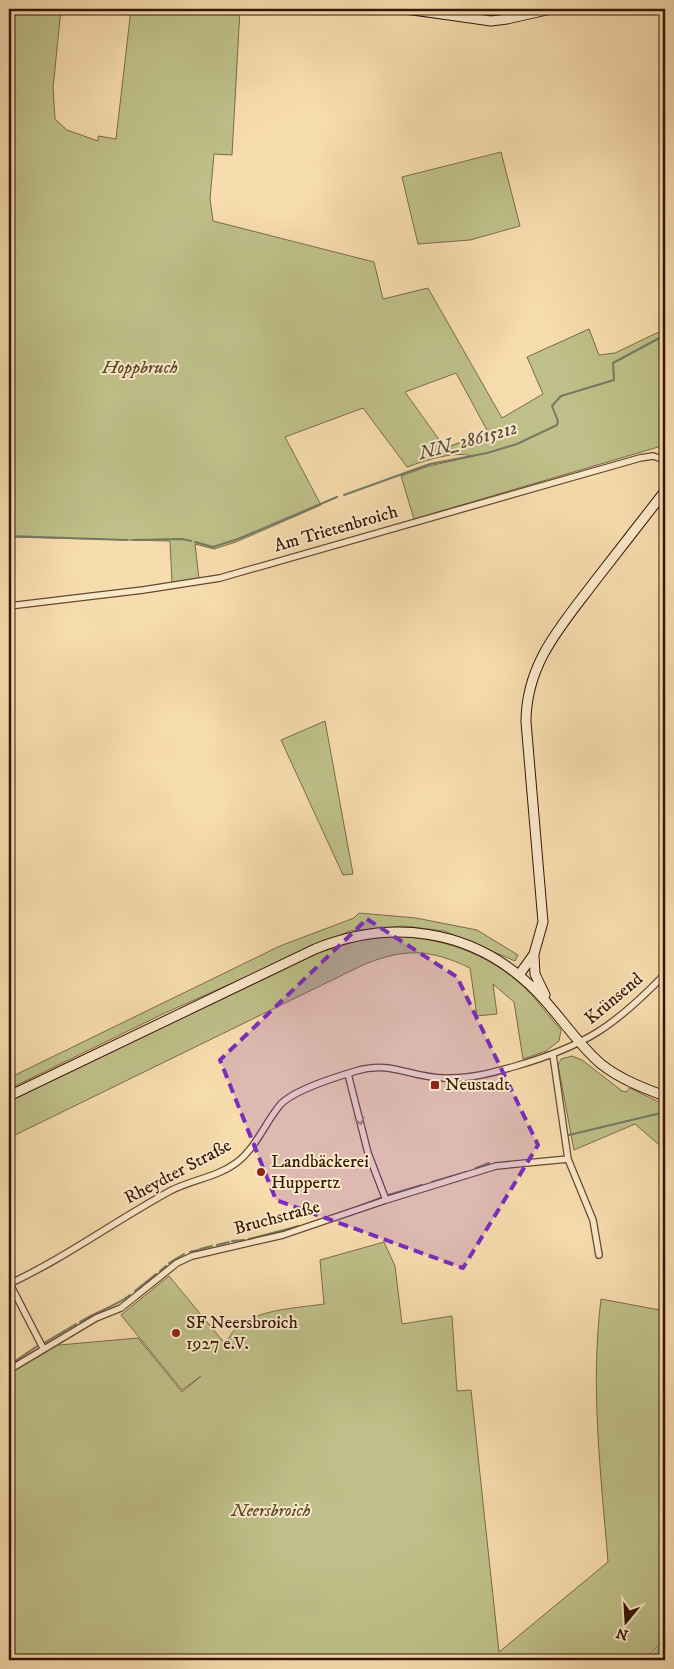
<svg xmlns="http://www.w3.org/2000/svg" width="674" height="1669" viewBox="0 0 674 1669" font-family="'IM FELL DW Pica',serif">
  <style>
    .green { fill: #bfc089; stroke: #7a6b46; fill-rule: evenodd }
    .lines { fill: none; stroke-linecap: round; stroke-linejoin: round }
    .stream { stroke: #747a64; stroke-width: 2 }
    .river { stroke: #9ebca5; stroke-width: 11 }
    .street-casing { stroke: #66482d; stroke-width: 8 }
    .secondary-casing { stroke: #351602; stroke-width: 11 }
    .street { stroke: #fae8ca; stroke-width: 5.5 }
    .secondary { stroke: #fae8ca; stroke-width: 9 }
    .oneway { stroke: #a18a70 }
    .marked { fill: #7b2cbf; fill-opacity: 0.2; stroke: #7b2cbf; stroke-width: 4; stroke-dasharray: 10 6; stroke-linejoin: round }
    .poi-dot { fill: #8f2418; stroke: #fae8ca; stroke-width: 2 }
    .labels { text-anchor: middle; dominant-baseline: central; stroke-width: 4; stroke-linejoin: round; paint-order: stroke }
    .park-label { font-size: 18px; font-style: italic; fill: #5e492a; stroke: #fae8ca }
    .street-label { font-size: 18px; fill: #351602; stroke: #fae8ca }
    .poi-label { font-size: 18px; fill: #351602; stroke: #fae8ca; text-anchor: start }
    .water-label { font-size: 19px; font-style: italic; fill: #5a503b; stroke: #fae8ca }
  </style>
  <rect width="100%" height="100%" fill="#f7dcae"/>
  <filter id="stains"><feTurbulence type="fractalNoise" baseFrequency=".004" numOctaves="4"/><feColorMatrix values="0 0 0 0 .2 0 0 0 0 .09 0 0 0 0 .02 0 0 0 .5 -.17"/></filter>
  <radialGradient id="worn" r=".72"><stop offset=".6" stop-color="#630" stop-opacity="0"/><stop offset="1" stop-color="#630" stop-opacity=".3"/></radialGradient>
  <path class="green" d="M 9,9 L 61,9 L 53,88 L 55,119 L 67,130 L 98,141 L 98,136 L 116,139 L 131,9 L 240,9 L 232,155 L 214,154 L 210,199 L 213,221 L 374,262 L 383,299 L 428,288 L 502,418 L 543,394 L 527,357 L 589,329 L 599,355 L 615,353 L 665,329 L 665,445 L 414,519 L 401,476 L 429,466 L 474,456 C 452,451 427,460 407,467 L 363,408 L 285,437 L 321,505 L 236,542 L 214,549 L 195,544 L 199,579 L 172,583 L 170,541 L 9,537 ZM 456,373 L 488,432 L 445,448 L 405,392 Z
    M 501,152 L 520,226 L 470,240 L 418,244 L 402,177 Z
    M 325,721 L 353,874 L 343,875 L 281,740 Z
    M 359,913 L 416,918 L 477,930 L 518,955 L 515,961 L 444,931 L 404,926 L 350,931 L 167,1012 L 9,1089 L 9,1078 L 280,946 L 354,918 Z
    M 387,936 C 439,936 489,953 526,989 C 539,1002 549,1017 561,1030 L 559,1041 L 546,1051 L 523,1059 L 514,1002 L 493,984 L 497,1014 L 477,1016 L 470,968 C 430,949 406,948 365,964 L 9,1138 L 9,1101 L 312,955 L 357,941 Z
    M 572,1056 L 582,1060 L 622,1091 L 626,1092 L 630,1088 L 665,1105 L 665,1150 L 635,1124 L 574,1150 L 558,1065 L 561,1059 Z
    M 384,1242 L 395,1266 L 402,1324 L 452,1316 L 457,1391 L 471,1390 L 499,1652 L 608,1562 C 601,1474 590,1388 601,1299 L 665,1311 L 665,1639 L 644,1660 L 9,1660 L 9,1372 L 48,1346 L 138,1338 L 182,1392 L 201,1376 L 182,1390 L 121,1315 L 169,1276 L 226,1345 C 236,1309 293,1309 324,1304 L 320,1260 Z"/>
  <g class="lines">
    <path class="stream" d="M 366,9 L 385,11
      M 391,12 L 446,19
      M 344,495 L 430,464 L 487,453 L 517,444 L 557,425 L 558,421 L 552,406 L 561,396 L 614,380 L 613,363 L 665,335
      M 9,536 L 127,540
      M 133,540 L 182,539 L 191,541
      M 195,542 L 213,547 L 238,539 L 337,497
      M 569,1135 L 665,1112
      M 476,1168 L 489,1163
      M 432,1182 L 466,1172
      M 388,1195 L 422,1185
      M 360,1206 L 383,1197
      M 321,1219 L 327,1217
      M 249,1239 L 299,1226
      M 232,1241 L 244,1240
      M 217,1245 L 229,1242
      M 200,1249 L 212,1246
      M 190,1252 L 198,1250
      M 169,1263 L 184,1254
      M 160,1271 L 166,1266
      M 135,1291 L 156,1274
      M 80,1322 C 96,1311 115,1307 130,1295
      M 44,1343 L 76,1324
      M 9,1365 L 39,1345"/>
    <path class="river" d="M 654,1660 L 665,1648"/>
    <g class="street-casing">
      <path id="street" d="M 9,606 L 143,590 L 220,578 L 640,458 L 653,456 L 665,460
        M 553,1055 L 568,1159 L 593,1220 L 599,1255
        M 348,1074 L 368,1153 L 386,1200
        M 9,1284 C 65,1258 115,1221 170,1191 C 191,1180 217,1177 236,1163 C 256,1148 265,1123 280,1105 C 293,1090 336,1077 356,1071 C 392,1060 410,1078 445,1078 C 469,1079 492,1073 516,1066 C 585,1046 615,1026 665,974
        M 10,1284 L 43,1348
        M 9,1370 L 96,1318 L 121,1308 L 177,1263 L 192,1256 L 283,1235 L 386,1200 L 496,1166 L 568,1159"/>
    </g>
    <g class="secondary-casing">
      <path id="secondary" d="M 407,9 L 491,21 L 507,19 L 551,9
        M 534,956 L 535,974 L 545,995
        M 519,975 L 534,954 L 543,922 L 526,722 C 526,663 562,625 595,581 C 618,551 642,521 665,491
        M 9,1096 L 315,949 C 390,919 469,928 530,985 C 556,1009 574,1041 601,1064 C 620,1079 643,1088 665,1096"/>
    </g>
    <use href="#street" class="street"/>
    <use href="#secondary" class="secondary"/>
  </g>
  <defs><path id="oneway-chevron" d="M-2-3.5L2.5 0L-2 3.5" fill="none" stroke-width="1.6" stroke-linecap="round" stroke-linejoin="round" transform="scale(1.25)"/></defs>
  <use class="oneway" href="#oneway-chevron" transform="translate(360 1121) rotate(76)"/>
  <path class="marked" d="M 367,919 L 457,977 L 538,1145 L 463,1268 L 276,1200 L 220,1060 Z"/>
  <g class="poi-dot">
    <rect x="430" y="1080" width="10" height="10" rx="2.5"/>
    <circle cx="261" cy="1172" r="5"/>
    <circle cx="176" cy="1333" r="5"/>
  </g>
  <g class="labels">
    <g class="park-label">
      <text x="140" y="368">Hoppbruch</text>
      <text x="271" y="1511">Neersbroich</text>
    </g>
    <g class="street-label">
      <text transform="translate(336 529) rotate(-16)">Am Trietenbroich</text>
      <text transform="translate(614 999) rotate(-40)">Krünsend</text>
      <text transform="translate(178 1172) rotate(-28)">Rheydter Straße</text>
      <text transform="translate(277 1218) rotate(-15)">Bruchstraße</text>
    </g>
    <g class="poi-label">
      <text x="445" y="1085">Neustadt</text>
      <text x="271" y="1162">Landbäckerei<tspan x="271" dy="21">Huppertz</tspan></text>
      <text x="186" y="1323">SF Neersbroich<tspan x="186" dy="21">1927 e.V.</tspan></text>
    </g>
    <g class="water-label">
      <text transform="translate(468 441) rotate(-15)">NN_28615212</text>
    </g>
  </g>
  <rect width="674" height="1669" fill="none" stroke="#f7dcae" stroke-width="30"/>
  <rect x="10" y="10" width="654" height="1649" fill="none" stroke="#351602" stroke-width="2.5"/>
  <rect x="15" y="15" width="644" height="1639" fill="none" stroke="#351602"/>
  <g transform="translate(626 1622) rotate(198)" stroke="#fae8ca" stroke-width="4" paint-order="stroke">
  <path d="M0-4L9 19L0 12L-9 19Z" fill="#351602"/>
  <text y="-8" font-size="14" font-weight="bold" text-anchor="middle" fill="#351602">N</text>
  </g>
  <rect width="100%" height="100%" filter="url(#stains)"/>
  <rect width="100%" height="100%" fill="url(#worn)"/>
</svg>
